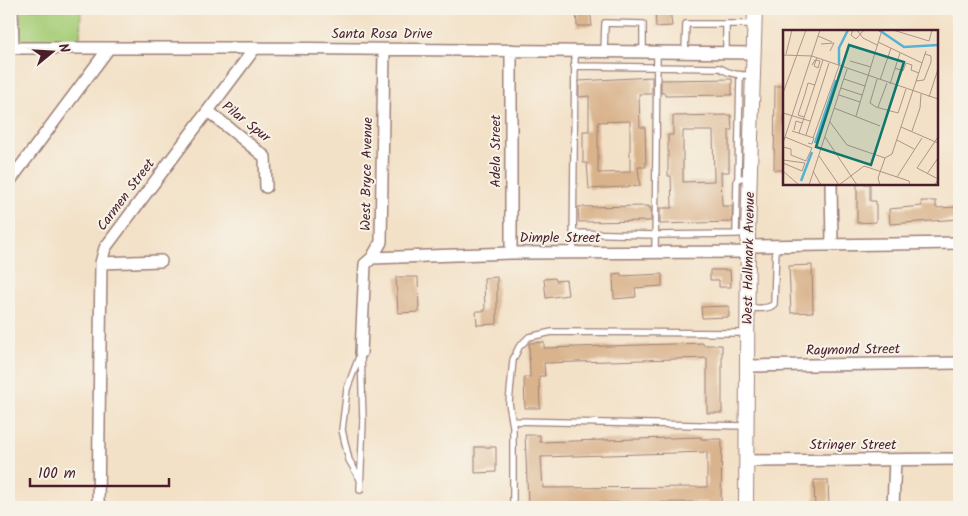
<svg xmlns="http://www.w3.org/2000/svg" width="968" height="516" viewBox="0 0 968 516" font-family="Kalam,sans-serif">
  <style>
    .green { fill: #a7ce79; stroke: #787652 }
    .building { fill: #d9b38c; fill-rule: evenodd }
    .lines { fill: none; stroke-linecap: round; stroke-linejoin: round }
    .service-casing { stroke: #9e8079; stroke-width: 8 }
    .minor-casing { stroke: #9e8079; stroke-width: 14 }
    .tertiary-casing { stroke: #9e8079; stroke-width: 16 }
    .service { stroke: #fff; stroke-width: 5.5 }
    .minor { stroke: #fff; stroke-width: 11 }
    .tertiary { stroke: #fff; stroke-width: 14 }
    .labels { text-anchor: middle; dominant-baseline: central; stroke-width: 4; stroke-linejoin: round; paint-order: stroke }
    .street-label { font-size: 14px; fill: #4a1f2b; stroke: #f7f3e8 }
    .inset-river { fill: none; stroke: #55b2d3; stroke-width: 2.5 }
    .inset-road { fill: none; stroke: #af9389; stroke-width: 1 }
    .view { fill: #0f766e; fill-opacity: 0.15; stroke: #0f766e; stroke-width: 2.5 }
    .inset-edge { fill: none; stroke: #4a1f2b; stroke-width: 2.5 }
  </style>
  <rect width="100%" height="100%" fill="#f7f3e8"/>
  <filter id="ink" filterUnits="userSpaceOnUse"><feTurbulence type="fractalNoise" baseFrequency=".02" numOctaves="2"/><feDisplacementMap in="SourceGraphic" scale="10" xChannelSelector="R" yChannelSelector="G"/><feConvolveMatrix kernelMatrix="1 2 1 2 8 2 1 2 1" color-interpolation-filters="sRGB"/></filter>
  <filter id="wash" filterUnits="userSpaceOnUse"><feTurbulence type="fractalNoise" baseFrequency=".0096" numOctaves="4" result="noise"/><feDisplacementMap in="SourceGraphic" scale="20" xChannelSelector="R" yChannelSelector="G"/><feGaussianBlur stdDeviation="1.12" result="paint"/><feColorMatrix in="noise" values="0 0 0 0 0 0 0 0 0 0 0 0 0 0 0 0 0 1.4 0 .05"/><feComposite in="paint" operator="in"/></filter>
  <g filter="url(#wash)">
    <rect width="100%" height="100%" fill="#f3e1c7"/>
    <path class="green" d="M 21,9 L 81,9 L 80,41 L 24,42 L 19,37 Z"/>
    <g id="blocks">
      <path class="building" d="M 576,9 L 590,9 L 592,26 L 577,26 Z
        M 655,9 L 670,9 L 672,26 L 656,27 Z
        M 652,77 L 652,94 L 639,94 L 640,127 L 645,127 L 646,167 L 638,167 L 640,186 L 589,189 L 587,163 L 583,163 L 583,131 L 589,131 L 589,96 L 579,97 L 579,81 ZM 630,121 L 630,172 L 598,173 L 598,122 Z
        M 732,79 L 732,95 L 665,96 L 665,93 L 661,93 L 661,80 Z
        M 775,86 L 784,86 L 784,170 L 774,170 Z
        M 731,115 L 732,130 L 729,130 L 729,172 L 721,172 L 722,206 L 732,206 L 732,222 L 660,224 L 660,208 L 672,208 L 671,176 L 668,176 L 668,135 L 673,135 L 673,116 ZM 683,131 L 713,131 L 714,181 L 683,182 Z
        M 857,184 L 870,184 L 870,201 L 876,201 L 876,222 L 857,223 Z
        M 921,201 L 936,201 L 936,208 L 959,207 L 959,219 L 890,224 L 889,209 L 922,206 Z
        M 649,206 L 649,208 L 651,208 L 651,221 L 579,222 L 578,207 Z
        M 812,265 L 813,312 L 791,313 L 789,266 Z
        M 710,270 L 730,270 L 731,287 L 719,287 L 719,280 L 710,280 Z
        M 621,273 L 621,276 L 662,274 L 662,286 L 635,288 L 636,297 L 614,299 L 613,274 Z
        M 396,277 L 418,277 L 419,312 L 398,313 Z
        M 497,277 L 497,324 L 477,325 L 476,311 L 485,311 L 484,278 Z
        M 555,278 L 556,281 L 566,280 L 568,295 L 546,298 L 544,279 Z
        M 729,306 L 729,317 L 702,318 L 701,307 Z
        M 544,342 L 544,348 L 703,343 L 703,345 L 722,345 L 722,413 L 707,413 L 707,358 L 544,363 L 545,376 L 539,376 L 540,408 L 525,408 L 524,377 L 530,377 L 529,344 L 530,343 Z
        M 525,435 L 540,435 L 540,442 L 701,437 L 701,439 L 722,439 L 721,507 L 707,507 L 707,502 L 528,503 ZM 707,452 L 707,487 L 543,488 L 541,457 Z
        M 475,447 L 496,447 L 496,472 L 475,473 Z
        M 814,480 L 828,480 L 829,507 L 815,507 Z"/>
    </g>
  </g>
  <g filter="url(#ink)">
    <use href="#blocks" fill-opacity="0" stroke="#9e8079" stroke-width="1"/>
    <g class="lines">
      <g class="service-casing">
        <path id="service" d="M 604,51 L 605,23 L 643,24 L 643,51
          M 685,52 L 686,24 L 755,24
          M 726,52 L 726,24
          M 574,66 L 720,68 C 731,75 740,75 753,75
          M 738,178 L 740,75
          M 741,178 L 738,178 L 737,180 L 736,234 L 748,233
          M 573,233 L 655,235 L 736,234
          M 573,253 L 575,51
          M 655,253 L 657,52
          M 748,308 C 756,308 768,310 774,304 L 776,246
          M 359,357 L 347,389 L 342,430 L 349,460 L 360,479
          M 512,421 L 745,426
          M 360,490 L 363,421 L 361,353
          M 513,507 L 513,426 L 509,403 L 513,360 L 519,347 L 529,337 L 552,332 L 748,333"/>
      </g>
      <g class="minor-casing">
        <path id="minor" d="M 12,9 L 13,48
          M 9,48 L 255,48 L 754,53
          M 208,111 L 265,157 L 266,187
          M 9,182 L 109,48
          M 831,184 L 832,245
          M 749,246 L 959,243
          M 511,253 L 511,50
          M 372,258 L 511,253 L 748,252
          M 101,263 L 161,261
          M 361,353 L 365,264 L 372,258 L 381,242 L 384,50
          M 747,366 L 959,363
          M 746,461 L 959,459
          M 98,507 L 101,263 L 105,248 L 255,48
          M 893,507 L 895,460"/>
      </g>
      <g class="tertiary-casing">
        <path id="tertiary" d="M 746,507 L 748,233 L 755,9"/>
      </g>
      <use href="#service" class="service"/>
      <use href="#minor" class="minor"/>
      <use href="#tertiary" class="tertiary"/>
    </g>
  </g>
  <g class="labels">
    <g class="street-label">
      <text x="382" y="34">Santa Rosa Drive</text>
      <text transform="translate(246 122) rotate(38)">Pilar Spur</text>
      <text transform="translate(496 151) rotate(-90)">Adela Street</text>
      <text transform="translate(367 174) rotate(-89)">West Bryce Avenue</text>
      <text transform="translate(126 195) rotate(-53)">Carmen Street</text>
      <text x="560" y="238">Dimple Street</text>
      <text transform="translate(749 258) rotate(-89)">West Hallmark Avenue</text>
      <text transform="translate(853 350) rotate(-1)">Raymond Street</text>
      <text x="853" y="445">Stringer Street</text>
    </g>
  </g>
  <g transform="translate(783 30)">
    <rect width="155" height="155" fill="#f3e1c7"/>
    <path class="inset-river" d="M 96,0 L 121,17 L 155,15M 56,35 L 56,18 L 65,0M 32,113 L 53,50M 18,151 L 29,122"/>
    <path class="inset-road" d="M 70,0 L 68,5 L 73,9 L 81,0M 74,0 L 80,8 L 94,15M 110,0 L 146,11 L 149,0M 35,6 L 49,12M 95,12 L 139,33M 38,14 L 51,13 L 47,21M 3,24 L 9,0M 0,25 L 29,26 L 155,69M 67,31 L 88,37M 29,35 L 32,30 L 33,30 L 37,31 L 35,38 L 31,36 L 33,30 L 34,28M 112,38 L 120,41 L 123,33 L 129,35 L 128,40 L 136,43M 85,46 L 99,0M 61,49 L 82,56M 94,49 L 87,73 L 93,77 L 115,83 L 123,59M 97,50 L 108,18M 133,51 L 141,50 L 148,32 L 148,26 L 142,24M 107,54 L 117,23M 58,58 L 79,65M 0,63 L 23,0M 56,65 L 77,72M 146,67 L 155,39M 95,77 L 104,53M 51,78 L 97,96M 105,80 L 114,56M 0,83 L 27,91M 73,86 L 85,46M 21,87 L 15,85 L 22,64 L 25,53 L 32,55M 47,92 L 64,115 L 102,128M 118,97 L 155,113M 11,100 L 13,91 L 19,93M 9,101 L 31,108 L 29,114 L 25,113M 129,101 L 137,78 L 138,64M 16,103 L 40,30M 23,105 L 46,33M 42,107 L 74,155M 30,108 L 56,36M 114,110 L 131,119M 0,113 L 37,0M 0,117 L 8,119 L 8,125 L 23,131 L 29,118 L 2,107M 36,126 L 56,155M 0,130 L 22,133 L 19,141 L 0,133M 0,141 L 16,155M 30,141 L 38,155M 144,144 L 155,128M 114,147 L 139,108M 26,155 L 64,39M 56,155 L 81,136 L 126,151 L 127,155M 97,155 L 95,148 L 102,128 L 109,124 L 143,21M 152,155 L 155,149 L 134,138 L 155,107"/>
    <path class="view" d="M 66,15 L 121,32 L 88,135 L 33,117 Z"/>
    <rect width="155" height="155" class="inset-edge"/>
  </g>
  <rect width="968" height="516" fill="none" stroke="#f7f3e8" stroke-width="30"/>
  <g transform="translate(52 52) rotate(72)" stroke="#f7f3e8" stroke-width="4" paint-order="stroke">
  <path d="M0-4L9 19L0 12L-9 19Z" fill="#4a1f2b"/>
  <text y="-8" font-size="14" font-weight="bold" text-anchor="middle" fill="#4a1f2b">N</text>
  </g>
  <path d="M30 478v8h139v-8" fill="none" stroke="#4a1f2b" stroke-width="2.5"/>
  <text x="38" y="478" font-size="15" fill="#4a1f2b" stroke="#f7f3e8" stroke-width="4" paint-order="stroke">100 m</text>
</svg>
